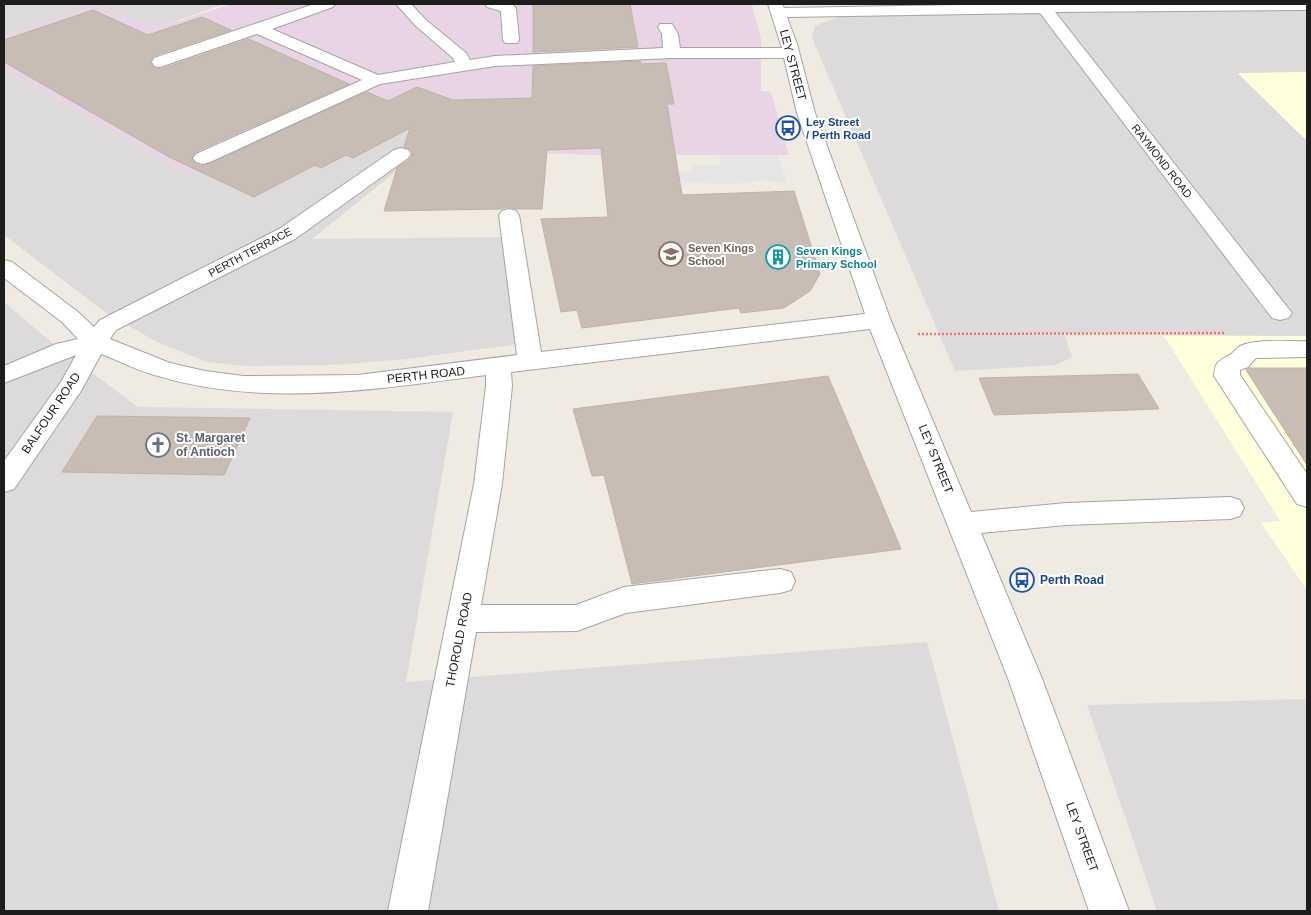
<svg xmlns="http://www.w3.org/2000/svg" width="1311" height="915" viewBox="0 0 1311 915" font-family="Helvetica,sans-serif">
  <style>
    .residential { fill: #dcdada }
    .industrial { fill: #e9d4e5 }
    .education { fill: #ffffdc }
    .parking { fill: #e5e5e5 }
    .building { fill: #c7bdb5; stroke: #c2b1a4 }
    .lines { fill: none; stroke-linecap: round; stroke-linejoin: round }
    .minor-casing { stroke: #a4a4a4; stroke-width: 2 }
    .path { stroke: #ff7464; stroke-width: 2.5; stroke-dasharray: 2 2; stroke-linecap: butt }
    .minor { fill: #fff; fill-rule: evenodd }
    .labels { text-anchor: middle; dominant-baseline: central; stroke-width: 4; stroke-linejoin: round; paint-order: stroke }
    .far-transit-label { font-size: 11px; font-weight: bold; fill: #164399; stroke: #fff; text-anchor: start }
    .far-street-label { font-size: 11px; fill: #1d1d1d; stroke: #fff }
    .far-education-label { font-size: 11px; font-weight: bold; fill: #785e54; stroke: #fff; text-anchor: start }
    .far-culture-label { font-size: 11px; font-weight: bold; fill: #0d838f; stroke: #fff; text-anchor: start }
    .street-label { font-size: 12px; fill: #1d1d1d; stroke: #fff }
    .worship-label { font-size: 12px; font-weight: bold; fill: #5b616d; stroke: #fff; text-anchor: start }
    .transit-label { font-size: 12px; font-weight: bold; fill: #164399; stroke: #fff; text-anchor: start }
  </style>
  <rect width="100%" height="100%" fill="#efebe2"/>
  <path class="residential" d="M 4,4 L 223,4 L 157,28 L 94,6 L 4,36 Z
    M 872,4 L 1307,4 L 1307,72 L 1238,74 L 1307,141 L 1307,336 L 1064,334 L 1072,357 L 1057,365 L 955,371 L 812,38 L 815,26 Z
    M 4,69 L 191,176 L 361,99 L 425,122 L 405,164 L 312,239 L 503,237 L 519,344 L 407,359 L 333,365 L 245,366 L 207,362 L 157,342 L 105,312 L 4,235 Z
    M 4,302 L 57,347 L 138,407 L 453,412 L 406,682 L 927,642 L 999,911 L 4,911 Z
    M 1307,699 L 1307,911 L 1157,911 L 1087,705 Z"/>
  <path class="industrial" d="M 232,4 L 752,4 L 761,39 L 761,91 L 771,92 L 789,155 L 587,155 L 522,152 L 405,164 L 424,122 L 361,99 L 191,176 L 4,69 L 4,36 L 94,6 L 157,28 Z"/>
  <path class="education" d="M 1307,72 L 1307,141 L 1238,73 Z
    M 1164,336 L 1307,336 L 1307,590 L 1261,523 L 1280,521 Z"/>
  <path class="parking" d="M 719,155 L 778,155 L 787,184 L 764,180 L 733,184 L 674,182 L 673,173 L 692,172 L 692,165 L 720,165 Z"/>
  <path class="building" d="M 533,4 L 630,4 L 638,47 L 533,52 Z
    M 93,10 L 148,35 L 202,17 L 231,30 L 153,56 L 150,63 L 154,68 L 161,69 L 249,39 L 349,84 L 195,152 L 192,159 L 195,164 L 202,166 L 367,92 L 388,101 L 417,87 L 453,100 L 532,98 L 533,66 L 640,61 L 641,64 L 666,63 L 674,104 L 667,104 L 682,195 L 794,191 L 820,274 L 810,291 L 784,308 L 741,313 L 739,308 L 582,328 L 577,310 L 561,312 L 541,219 L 608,217 L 601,148 L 547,150 L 542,209 L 516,209 L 508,207 L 501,209 L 384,211 L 397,168 L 409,160 L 413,154 L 410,149 L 404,147 L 410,128 L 353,158 L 346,155 L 321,168 L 315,165 L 254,197 L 169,157 L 4,62 L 4,40 Z
    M 1249,368 L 1307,368 L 1307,465 L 1246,370 Z
    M 1138,374 L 1159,409 L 994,415 L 979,378 Z
    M 828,376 L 901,549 L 632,584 L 604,475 L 592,476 L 573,409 Z
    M 97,416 L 250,418 L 224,475 L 62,472 Z"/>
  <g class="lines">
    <g class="minor-casing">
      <path id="minor" d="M 314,4 L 335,4 L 333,7 L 272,29 L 378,75 L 455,62 L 453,58 L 416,26 L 396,4 L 411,4 L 426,20 L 466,53 L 470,60 L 495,56 L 663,48 L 662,34 L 658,27 L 660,24 L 672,24 L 678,34 L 680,48 L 782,48 L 768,4 L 782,4 L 784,8 L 1024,4 L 1307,4 L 1307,10 L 1055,12 L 1288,308 L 1292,313 L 1288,318 L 1280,320 L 1272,318 L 1040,13 L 787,17 L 797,44 L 815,113 L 891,321 L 971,512 L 1066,503 L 1230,497 L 1240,500 L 1244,508 L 1240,516 L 1230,519 L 1066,525 L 981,533 L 1043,681 L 1129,911 L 1089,911 L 1009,681 L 870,329 L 511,372 L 512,386 L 502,484 L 481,605 L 576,605 L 624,587 L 780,569 L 791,572 L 795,581 L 791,590 L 780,593 L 626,613 L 577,631 L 476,632 L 428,911 L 388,911 L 474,484 L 486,386 L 486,375 C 377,389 265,408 158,376 C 138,371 120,361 101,354 L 81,391 L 14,489 L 4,492 L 4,461 L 61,382 L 76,355 L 4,383 L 4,366 L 56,344 L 78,339 L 62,322 L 4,278 L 4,260 L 12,262 L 78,312 L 94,327 L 100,320 L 279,229 L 394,150 L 401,148 L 408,150 L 411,154 L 408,158 L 295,239 L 116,330 L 110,339 L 170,363 L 205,371 L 243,376 L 358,375 L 517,355 L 499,215 L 502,211 L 509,209 L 516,211 L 519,215 L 541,352 L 865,314 L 797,113 L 784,58 L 672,58 L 495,66 L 380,84 L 210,162 L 203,164 L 196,162 L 193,158 L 196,154 L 362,80 L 257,34 L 160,67 L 154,66 L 152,62 L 154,58 Z
        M 485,4 L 513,5 L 516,8 L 519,40 L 517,43 L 505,43 L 503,40 L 501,11 L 487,7 Z
        M 1307,341 L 1307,357 L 1256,358 L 1248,367 L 1240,370 L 1240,375 L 1307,474 L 1307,507 L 1297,504 L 1214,376 C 1215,363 1217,362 1228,356 C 1233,354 1236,348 1240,346 C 1257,338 1289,342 1307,341 Z"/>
    </g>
    <path class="path" d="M 918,334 L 1224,333"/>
    <use href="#minor" class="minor"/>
  </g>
  <defs>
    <g id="bus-ring" transform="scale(1.25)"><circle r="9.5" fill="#fff" stroke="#1a4fb4" stroke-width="1.5"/><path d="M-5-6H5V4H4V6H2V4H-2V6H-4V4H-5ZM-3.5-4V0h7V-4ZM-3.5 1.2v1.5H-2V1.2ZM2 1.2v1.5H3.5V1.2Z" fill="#1a4fb4"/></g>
    <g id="school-ring" transform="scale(1.25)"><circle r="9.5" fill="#fff" stroke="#8d6e63" stroke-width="1.5"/><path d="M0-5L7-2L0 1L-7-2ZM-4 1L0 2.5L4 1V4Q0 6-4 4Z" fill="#8d6e63"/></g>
    <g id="building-ring" transform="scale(1.25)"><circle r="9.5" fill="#fff" stroke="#0f9aa8" stroke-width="1.5"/><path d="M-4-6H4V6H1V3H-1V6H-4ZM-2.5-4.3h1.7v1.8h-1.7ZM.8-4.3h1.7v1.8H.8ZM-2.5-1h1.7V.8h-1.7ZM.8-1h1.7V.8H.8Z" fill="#0f9aa8"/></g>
    <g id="church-ring" transform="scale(1.25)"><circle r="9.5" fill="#fff" stroke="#6b7280" stroke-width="1.5"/><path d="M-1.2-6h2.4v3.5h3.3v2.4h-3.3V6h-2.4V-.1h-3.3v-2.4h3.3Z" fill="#6b7280"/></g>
  </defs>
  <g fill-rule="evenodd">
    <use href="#bus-ring" x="788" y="128"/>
    <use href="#school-ring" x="671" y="254"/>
    <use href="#building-ring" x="778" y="257"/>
    <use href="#church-ring" x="158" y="445"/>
    <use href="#bus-ring" x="1022" y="580"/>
  </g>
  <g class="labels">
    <g class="far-transit-label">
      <text x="806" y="122">Ley Street<tspan x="806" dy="13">/ Perth Road</tspan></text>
    </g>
    <g class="far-street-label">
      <text transform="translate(1162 161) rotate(52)">RAYMOND ROAD</text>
      <text transform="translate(250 252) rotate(-28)">PERTH TERRACE</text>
    </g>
    <g class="far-education-label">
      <text x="688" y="248">Seven Kings<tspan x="688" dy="13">School</tspan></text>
    </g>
    <g class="far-culture-label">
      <text x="796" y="251">Seven Kings<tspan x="796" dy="13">Primary School</tspan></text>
    </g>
    <g class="street-label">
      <text transform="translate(793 65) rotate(75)">LEY STREET</text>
      <text transform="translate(426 375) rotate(-6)">PERTH ROAD</text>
      <text transform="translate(51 413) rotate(-56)">BALFOUR ROAD</text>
      <text transform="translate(936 459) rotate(68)">LEY STREET</text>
      <text transform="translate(459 640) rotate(-79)">THOROLD ROAD</text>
      <text transform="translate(1082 837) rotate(70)">LEY STREET</text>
    </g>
    <g class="worship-label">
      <text x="176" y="438">St. Margaret<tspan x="176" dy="14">of Antioch</tspan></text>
    </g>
    <g class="transit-label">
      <text x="1040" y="580">Perth Road</text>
    </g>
  </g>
  <rect width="1311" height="915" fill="none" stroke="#1d1d1d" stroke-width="10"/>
</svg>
